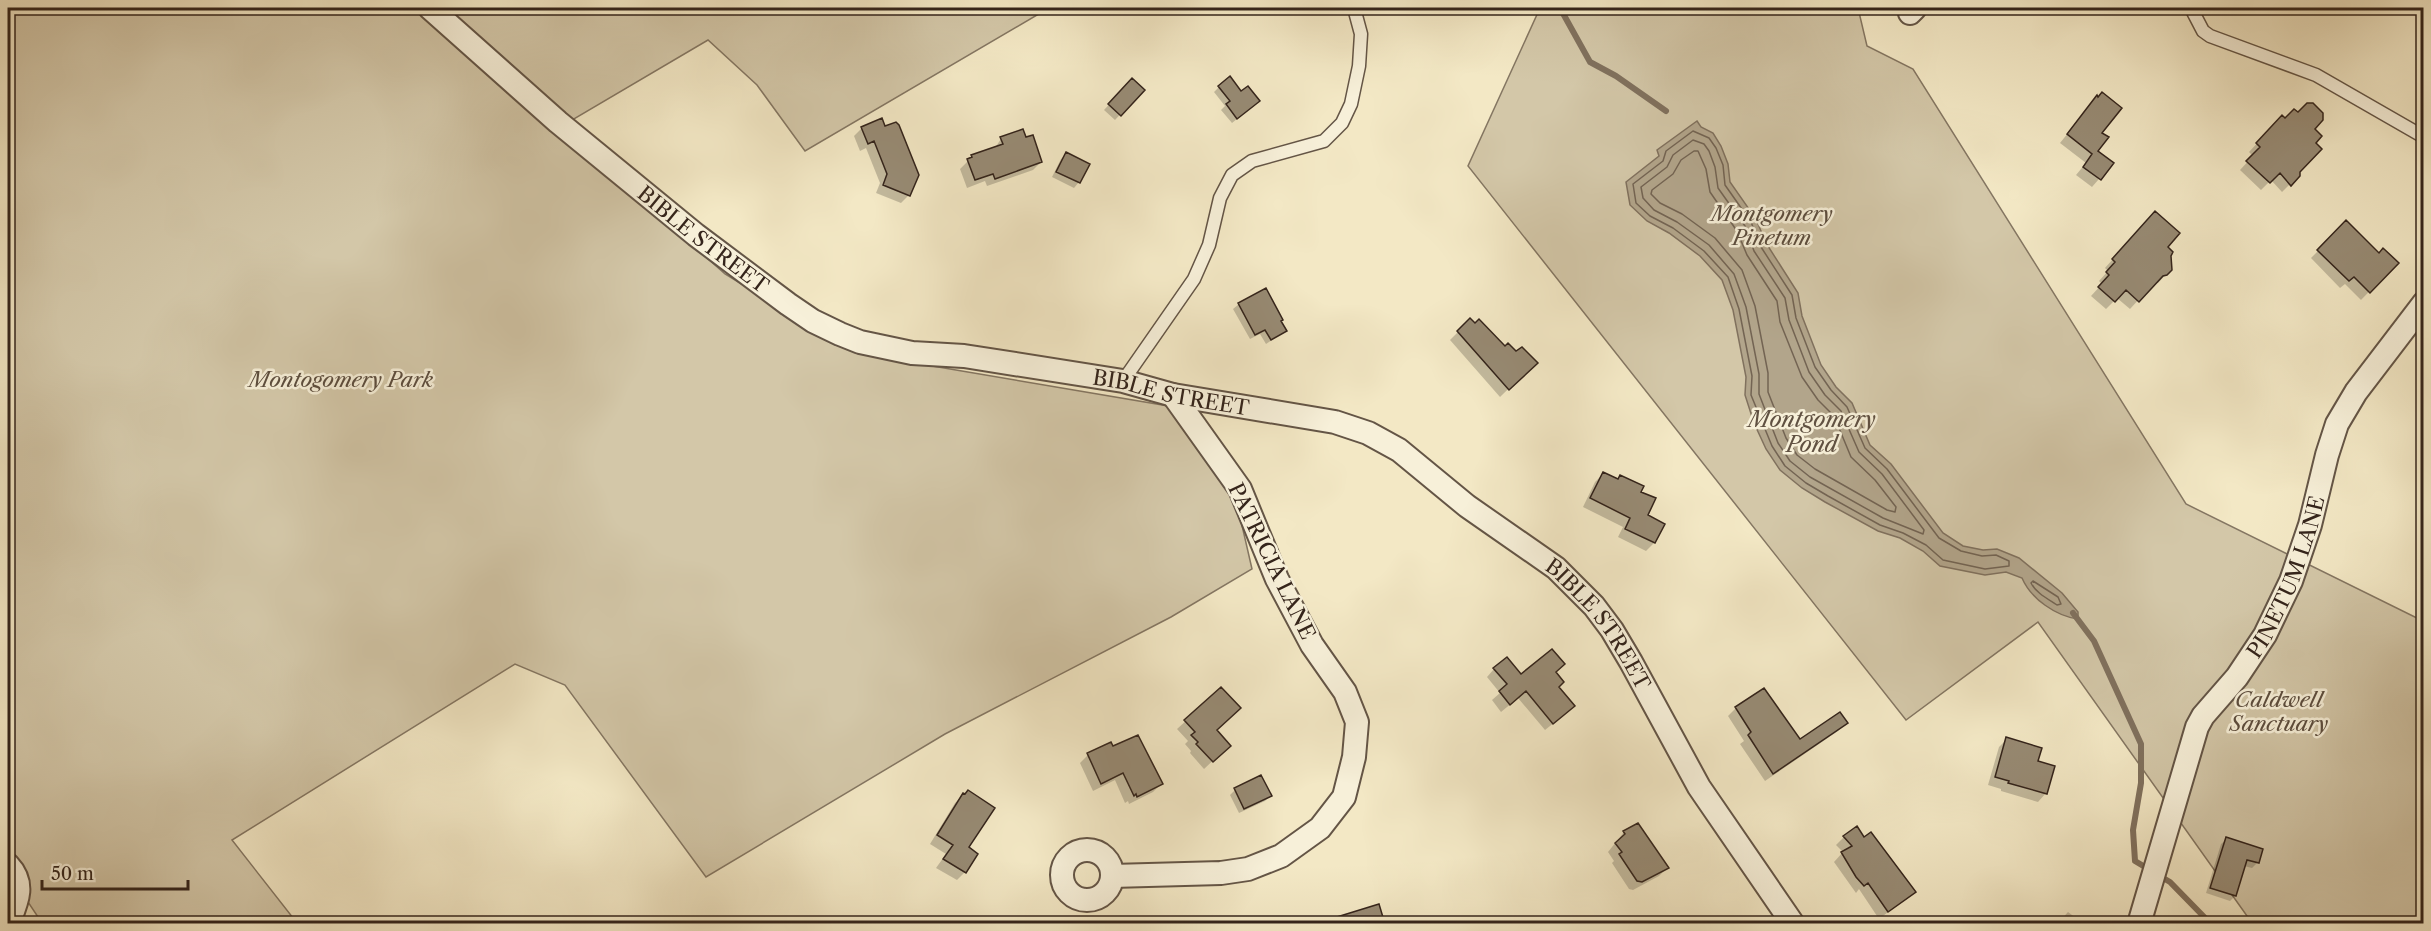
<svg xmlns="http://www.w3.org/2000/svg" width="2431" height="931" viewBox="0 0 2431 931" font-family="'Libre Caslon Text',serif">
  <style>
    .green { fill: #d3c7a8; stroke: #847662; stroke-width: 1.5 }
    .water { fill: #b2a58b; stroke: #80715e; stroke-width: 1.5 }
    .shadow { fill: #0003 }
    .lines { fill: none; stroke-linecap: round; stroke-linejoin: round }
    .shore { stroke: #736453; stroke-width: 1.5 }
    .stream { stroke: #80715e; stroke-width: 6 }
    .building { fill: #978a73; stroke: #34241b; stroke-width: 1.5 }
    .lane-casing { stroke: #645546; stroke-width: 15 }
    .street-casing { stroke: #645546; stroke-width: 26 }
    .lane { stroke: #f7f0d9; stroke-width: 12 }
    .street { stroke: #f7f0d9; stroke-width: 22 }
    .labels { text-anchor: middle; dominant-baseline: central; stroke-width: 5; stroke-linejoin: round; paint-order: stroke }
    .park-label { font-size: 21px; font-style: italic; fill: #5c4d3e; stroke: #f7f0d9 }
    .street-label { font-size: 21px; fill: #34241b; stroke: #f7f0d9 }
    .water-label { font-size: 22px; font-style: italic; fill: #605142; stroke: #f7f0d9 }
  </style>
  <rect width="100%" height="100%" fill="#f3e8c5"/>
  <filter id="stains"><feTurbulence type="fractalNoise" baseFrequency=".00333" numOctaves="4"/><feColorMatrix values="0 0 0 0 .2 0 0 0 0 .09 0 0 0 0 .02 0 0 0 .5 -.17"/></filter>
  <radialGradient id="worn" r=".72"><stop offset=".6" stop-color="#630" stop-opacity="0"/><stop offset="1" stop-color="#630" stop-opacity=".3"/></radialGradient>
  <path class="green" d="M 8,8 L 1049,8 L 805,151 L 757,85 L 708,40 L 560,127 L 725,274 L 813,328 L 891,359 L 1186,409 L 1209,460 L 1238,508 L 1252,569 L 1171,617 L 945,734 L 706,877 L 565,685 L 515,664 L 232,840 L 297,923 L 42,923 L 8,872 Z
    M 1540,8 L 1858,8 L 1867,46 L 1913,69 L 2186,504 L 2423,621 L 2423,923 L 2252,923 L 2038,622 L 1906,720 L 1468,166 Z"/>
  <path class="water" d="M 1697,121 L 1701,127 L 1713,133 L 1721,146 L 1728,164 L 1730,182 L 1756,219 L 1766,243 L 1798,293 L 1802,316 L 1821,365 L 1836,387 L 1852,403 L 1870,445 L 1891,464 L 1943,533 L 1963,546 L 1983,550 L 1997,549 L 2019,558 L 2062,593 L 2078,612 L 2078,619 C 2056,616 2031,599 2022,578 L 2006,572 L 1985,575 L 1940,566 L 1923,551 L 1900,538 L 1878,531 L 1825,502 L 1802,488 L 1780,470 L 1766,449 L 1754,423 L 1745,395 L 1746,377 L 1733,310 L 1722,280 L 1700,256 L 1669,233 L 1647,221 L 1630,205 L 1626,182 L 1659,156 L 1657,150 Z"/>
  <path class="shadow" d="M 1132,80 L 1143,90 L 1115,120 L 1104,110 Z
    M 1219,87 L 1253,106 L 1232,123 L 1221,110 L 1225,106 L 1214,92 Z
    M 2097,97 L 2100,133 L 2096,151 L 2112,164 L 2092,187 L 2076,175 L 2086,163 L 2060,143 Z
    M 881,120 L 909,195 L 901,203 L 876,193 L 880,183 L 866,148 L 860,151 L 854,136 L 862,128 Z
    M 2274,125 L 2313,129 L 2299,175 L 2282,192 L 2271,180 L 2261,190 L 2240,170 L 2253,156 L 2249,152 Z
    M 1001,139 L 1041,162 L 1033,170 L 987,186 L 985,181 L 967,188 L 960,169 L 972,157 L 994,149 Z
    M 1066,154 L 1079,182 L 1074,188 L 1052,177 L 1061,159 Z
    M 2147,221 L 2166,248 L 2171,269 L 2158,283 L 2154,283 L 2130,309 L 2117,298 L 2106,309 L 2091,296 L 2102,284 L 2099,281 L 2108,271 L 2105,268 Z
    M 2346,223 L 2379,255 L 2397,263 L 2361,300 L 2345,284 L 2340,288 L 2311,258 Z
    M 1266,290 L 1285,331 L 1266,344 L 1260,334 L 1250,339 L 1233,309 L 1239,304 Z
    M 1470,320 L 1505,348 L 1535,363 L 1500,397 L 1450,340 Z
    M 1603,474 L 1639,492 L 1646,516 L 1663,524 L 1654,543 L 1646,551 L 1618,537 L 1623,527 L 1583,507 L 1595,482 Z
    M 1494,669 L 1521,676 L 1554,672 L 1565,714 L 1545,730 L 1518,698 L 1501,712 L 1492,700 L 1500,693 L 1487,677 Z
    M 1221,689 L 1216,730 L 1221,753 L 1204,769 L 1190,753 L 1191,751 L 1185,744 L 1188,741 L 1177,729 Z
    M 1736,708 L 1800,741 L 1846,723 L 1838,731 L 1765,781 L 1740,744 L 1744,741 L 1728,716 Z
    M 2007,739 L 2037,762 L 2046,793 L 2038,802 L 2001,791 L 2001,789 L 1988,785 L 1999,747 Z
    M 1111,744 L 1113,748 L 1161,784 L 1153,792 L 1129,804 L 1128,801 L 1125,803 L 1115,780 L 1093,791 L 1080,763 L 1088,755 Z
    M 1235,790 L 1270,796 L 1265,801 L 1239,813 L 1230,795 Z
    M 963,795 L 967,847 L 965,872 L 957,880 L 936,868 L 946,854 L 930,844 L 955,803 Z
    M 1624,832 L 1667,868 L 1659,876 L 1633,890 L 1629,889 L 1612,863 L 1614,861 L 1608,852 Z
    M 1844,837 L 1864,839 L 1914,892 L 1879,919 L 1859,889 L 1856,893 L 1834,862 L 1843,852 L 1836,845 Z
    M 2227,839 L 2261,850 L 2257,863 L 2252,868 L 2244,866 L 2235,896 L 2230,901 L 2206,893 L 2221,844 Z
    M 2068,912 L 2084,924 L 2057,924 Z"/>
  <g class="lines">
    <path class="shore" d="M 1693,131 L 1709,138 L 1716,148 L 1723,165 L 1725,185 L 1751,222 L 1761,247 L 1792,295 L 1796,318 L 1815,367 L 1831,390 L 1847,407 L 1865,448 L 1887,469 L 1939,538 L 1961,551 L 1982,556 L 1996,555 L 2009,561 L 2009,566 L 1985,569 L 1943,560 L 1926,545 L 1903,533 L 1880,525 L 1828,496 L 1806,483 L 1785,466 L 1772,446 L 1751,395 L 1752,376 L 1739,309 L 1728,277 L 1704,251 L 1673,228 L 1650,216 L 1636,203 L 1633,184 L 1663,161 L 1666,151 Z
      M 1693,140 L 1704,144 L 1709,151 L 1715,167 L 1718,188 L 1745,226 L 1754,251 L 1785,298 L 1789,320 L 1809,372 L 1825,395 L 1841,411 L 1859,452 L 1882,474 L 1924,530 L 1923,534 L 1883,518 L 1810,477 L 1790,461 L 1778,443 L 1759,394 L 1759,374 L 1746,307 L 1734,274 L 1709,245 L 1677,222 L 1654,210 L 1643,198 L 1641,187 L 1667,167 L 1673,155 Z
      M 1694,151 L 1698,151 L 1706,169 L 1710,192 L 1737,231 L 1747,255 L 1777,301 L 1780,322 L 1802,377 L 1818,400 L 1834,416 L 1851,457 L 1875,480 L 1896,507 L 1895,512 L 1887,510 L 1815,469 L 1797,455 L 1786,438 L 1768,392 L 1768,373 L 1755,306 L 1742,270 L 1715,238 L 1682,214 L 1660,203 L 1651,194 L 1652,190 L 1673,174 L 1681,160 Z
      M 2033,581 L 2058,597 L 2061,604 L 2057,605 C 2048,599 2036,593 2031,583 Z"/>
    <path class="stream" d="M 1560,8 L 1590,62 L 1616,76 L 1666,111
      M 2073,613 L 2094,641 L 2141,744 L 2141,783 L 2133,830 L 2135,861 L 2150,870
      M 2158,875 L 2170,882 L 2211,924"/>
  </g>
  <path class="building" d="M 1230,76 L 1241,91 L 1248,86 L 1260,101 L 1237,119 L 1226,104 L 1230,101 L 1218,86 Z
    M 1132,78 L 1145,90 L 1121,116 L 1108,104 Z
    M 2102,92 L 2122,108 L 2102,133 L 2109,137 L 2098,151 L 2114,163 L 2101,180 L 2083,167 L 2092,154 L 2067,134 L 2097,95 L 2098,97 Z
    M 2307,103 L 2313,103 L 2323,113 L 2323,120 L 2315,129 L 2322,136 L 2316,143 L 2322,149 L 2300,172 L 2300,176 L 2291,186 L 2280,173 L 2270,183 L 2246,161 L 2260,147 L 2256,143 L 2282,115 L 2285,118 L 2294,109 L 2298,112 Z
    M 882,118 L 885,126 L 896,122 L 899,125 L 919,175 L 910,196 L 883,185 L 887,174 L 874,141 L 868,144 L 861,127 Z
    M 1023,129 L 1026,137 L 1033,135 L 1042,162 L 995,179 L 993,174 L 975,180 L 967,159 L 972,157 L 971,155 L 1003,144 L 1000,137 Z
    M 1066,152 L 1090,164 L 1080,183 L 1056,172 Z
    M 2155,211 L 2180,233 L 2168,247 L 2173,252 L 2171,256 L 2172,270 L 2167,275 L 2163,276 L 2139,302 L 2126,290 L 2115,302 L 2098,287 L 2109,275 L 2106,272 L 2115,262 L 2112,259 Z
    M 2346,220 L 2379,253 L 2383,248 L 2399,263 L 2370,293 L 2354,277 L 2349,281 L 2317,250 Z
    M 1266,288 L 1283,320 L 1281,321 L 1287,331 L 1271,340 L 1265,330 L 1255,335 L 1238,303 Z
    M 1470,318 L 1475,323 L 1479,319 L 1505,346 L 1508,343 L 1516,351 L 1522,347 L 1538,363 L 1509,390 L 1457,331 Z
    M 1603,472 L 1618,479 L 1620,475 L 1644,486 L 1641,492 L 1656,498 L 1648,515 L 1665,524 L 1655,543 L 1625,529 L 1630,518 L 1590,498 Z
    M 1552,649 L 1565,664 L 1556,672 L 1564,682 L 1559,687 L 1575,706 L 1553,724 L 1526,691 L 1510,705 L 1499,691 L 1507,684 L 1493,668 L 1507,657 L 1521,674 Z
    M 1221,687 L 1241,708 L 1217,730 L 1231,746 L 1213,762 L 1196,744 L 1198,742 L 1191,735 L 1195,732 L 1184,720 Z
    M 1764,688 L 1800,739 L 1840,712 L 1848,723 L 1773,774 L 1748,735 L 1751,732 L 1735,707 Z
    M 1138,735 L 1163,784 L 1137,797 L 1136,794 L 1134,796 L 1123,773 L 1101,784 L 1087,753 L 1111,742 L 1113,746 Z
    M 2006,737 L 2042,748 L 2038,761 L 2055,766 L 2047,794 L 2008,783 L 2009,781 L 1995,777 Z
    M 1261,775 L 1272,796 L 1244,809 L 1234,788 Z
    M 968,790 L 995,808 L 969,847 L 978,854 L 966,873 L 943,859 L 953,845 L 937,835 L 963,793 L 965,794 Z
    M 1638,823 L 1669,868 L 1642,882 L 1637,881 L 1619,854 L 1622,852 L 1615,843 L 1625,834 L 1623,831 Z
    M 1857,826 L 1864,837 L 1871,832 L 1916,892 L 1888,912 L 1868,883 L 1864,886 L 1856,877 L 1841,852 L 1852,846 L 1843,836 Z
    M 2226,837 L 2263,849 L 2259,863 L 2247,860 L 2236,896 L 2210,888 Z
    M 1379,904 L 1385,924 L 1328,924 L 1327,920 Z"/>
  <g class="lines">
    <g class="lane-casing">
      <path id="lane" d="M 2191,8 L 2203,31 L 2210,36 L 2316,75 L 2424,137
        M 1123,381 L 1194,279 L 1209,245 L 1220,198 L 1232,175 L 1252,161 L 1324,141 L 1342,123 L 1351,104 L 1359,66 L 1361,34 L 1354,8"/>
    </g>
    <g class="street-casing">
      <g id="street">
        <path id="s1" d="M 430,8 L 558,122 L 696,235 L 788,304 L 813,321 L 840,334 L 860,342 L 912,353 L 964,356 L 1123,381 L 1173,395 L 1335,422 L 1368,433 L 1399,450 L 1467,506 L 1556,568 L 1594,606 L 1612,630 L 1631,662 L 1699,787 L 1793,924"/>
        <path d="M 1910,13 L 1915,8"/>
        <circle cx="1087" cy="875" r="25"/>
        <path d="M 8,865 C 26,884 17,902 8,924"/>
        <path d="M 1112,876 L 1221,873 L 1248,869 L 1281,856 L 1320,828 L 1344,797 L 1354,757 L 1357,722 L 1345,692 L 1312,645 L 1277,579 L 1240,489 L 1173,395"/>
        <path id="s2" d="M 2139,924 L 2197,727 L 2203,716 L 2237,677 L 2265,635 L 2291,581 L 2310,525 L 2327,455 L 2337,424 L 2356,392 L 2424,303"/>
      </g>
    </g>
    <use href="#lane" class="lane"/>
    <use href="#street" class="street"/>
  </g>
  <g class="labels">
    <g class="park-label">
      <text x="1772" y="213">Montgomery<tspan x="1772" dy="24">Pinetum</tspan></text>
      <text x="341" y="379">Montogomery Park</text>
      <text x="2279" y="699">Caldwell<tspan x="2279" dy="24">Sanctuary</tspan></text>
    </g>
    <g class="street-label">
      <text stroke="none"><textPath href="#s1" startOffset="358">BIBLE STREET</textPath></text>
      <text stroke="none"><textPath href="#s1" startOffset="862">BIBLE STREET</textPath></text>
      <text transform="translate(1272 561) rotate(64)">PATRICIA LANE</text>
      <text stroke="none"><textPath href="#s2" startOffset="382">PINETUM LANE</textPath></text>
      <text stroke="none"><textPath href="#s1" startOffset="1366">BIBLE STREET</textPath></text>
    </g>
    <g class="water-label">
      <text x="1812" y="419">Montgomery<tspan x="1812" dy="25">Pond</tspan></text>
    </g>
  </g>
  <rect width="2431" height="931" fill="none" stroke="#f3e8c5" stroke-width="30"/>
  <rect x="9" y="9" width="2413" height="913" fill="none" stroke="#34241b" stroke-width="3"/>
  <rect x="15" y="15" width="2401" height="901" fill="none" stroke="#34241b" stroke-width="1.5"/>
  <path d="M42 880v9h146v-9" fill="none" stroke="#34241b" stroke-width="3"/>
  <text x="51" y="880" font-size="18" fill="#34241b" stroke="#f7f0d9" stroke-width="4.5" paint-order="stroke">50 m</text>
  <rect width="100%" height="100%" filter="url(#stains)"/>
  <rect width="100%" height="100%" fill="url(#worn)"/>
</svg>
